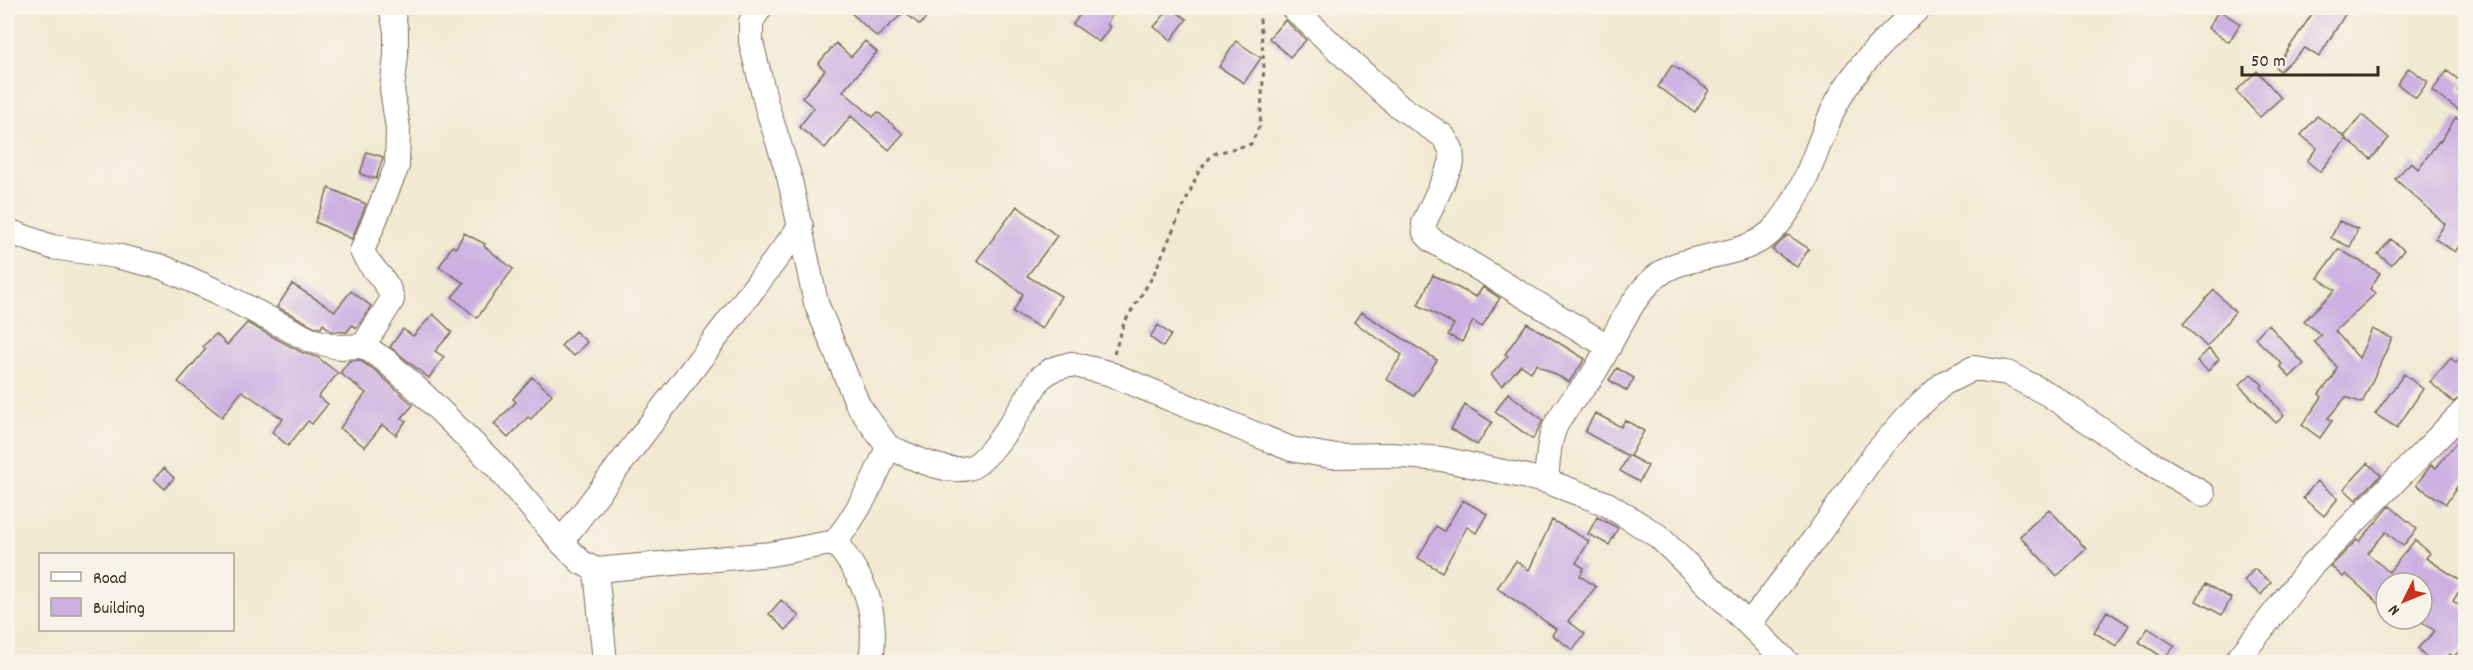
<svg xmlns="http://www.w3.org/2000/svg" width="2473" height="670" viewBox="0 0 2473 670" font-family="Dekko,sans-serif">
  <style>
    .building { fill: #ccb0e2 }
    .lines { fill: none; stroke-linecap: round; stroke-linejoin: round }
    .minor-casing { stroke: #7b6d5d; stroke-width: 26 }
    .path { stroke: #7b6d5d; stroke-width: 3; stroke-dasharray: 4.5 4.5; stroke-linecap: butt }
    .minor { stroke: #fff; stroke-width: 24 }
  </style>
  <rect width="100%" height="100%" fill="#f7f3e8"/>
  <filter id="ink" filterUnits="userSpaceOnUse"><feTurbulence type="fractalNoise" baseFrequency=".0167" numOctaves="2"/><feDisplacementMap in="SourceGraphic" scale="12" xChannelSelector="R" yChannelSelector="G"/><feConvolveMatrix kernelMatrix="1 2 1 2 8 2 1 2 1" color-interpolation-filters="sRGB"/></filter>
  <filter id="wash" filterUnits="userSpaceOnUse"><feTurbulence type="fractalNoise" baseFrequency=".008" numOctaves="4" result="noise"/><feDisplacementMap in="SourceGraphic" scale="24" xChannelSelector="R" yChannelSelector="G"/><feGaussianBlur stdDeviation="1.35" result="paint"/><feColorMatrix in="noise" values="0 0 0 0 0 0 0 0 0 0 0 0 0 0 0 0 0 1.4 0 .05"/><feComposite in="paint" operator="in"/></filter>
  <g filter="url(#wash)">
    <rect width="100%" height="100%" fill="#f1e9d1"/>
    <g id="blocks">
      <path class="building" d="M 846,8 L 934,8 L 920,25 L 904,12 L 877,37 Z
        M 1085,8 L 1116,8 L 1107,24 L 1110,27 L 1099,42 L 1073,24 Z
        M 1170,8 L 1187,19 L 1171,40 L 1154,27 Z
        M 2316,8 L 2349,8 L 2319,57 L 2305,48 L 2280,71 L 2276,67 Z
        M 2219,10 L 2240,24 L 2229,42 L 2208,28 Z
        M 1285,20 L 1306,40 L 1290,57 L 1269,38 Z
        M 865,41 L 877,52 L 843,91 L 873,117 L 878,112 L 903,134 L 889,150 L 851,116 L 825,148 L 799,127 L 814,108 L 802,98 L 825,70 L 818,64 L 836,43 L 851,57 Z
        M 1236,41 L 1261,58 L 1244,83 L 1219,67 Z
        M 1672,65 L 1709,90 L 1695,112 L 1658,87 Z
        M 2409,68 L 2428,82 L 2416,98 L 2397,84 Z
        M 2257,71 L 2281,98 L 2260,117 L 2236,91 Z
        M 2447,71 L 2463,83 L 2458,90 L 2466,96 L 2466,115 L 2432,91 Z
        M 2362,115 L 2389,138 L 2371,159 L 2346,139 L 2320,172 L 2307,161 L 2317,148 L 2301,135 L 2317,116 L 2346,138 L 2344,137 Z
        M 2456,117 L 2466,123 L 2466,236 L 2455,252 L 2435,239 L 2445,224 L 2395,179 L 2411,162 L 2418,169 L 2439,141 L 2440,142 Z
        M 367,152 L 383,157 L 376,179 L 360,174 Z
        M 329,188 L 366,204 L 352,239 L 315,222 Z
        M 1017,206 L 1057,236 L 1027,276 L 1061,296 L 1042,329 L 1013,312 L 1023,294 L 977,260 Z
        M 2339,221 L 2358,229 L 2350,247 L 2331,238 Z
        M 464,233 L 485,244 L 484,246 L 513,269 L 477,318 L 452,297 L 464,283 L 439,267 L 452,246 L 456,248 Z
        M 1788,235 L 1809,249 L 1797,267 L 1772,250 Z
        M 2391,239 L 2404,250 L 2391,265 L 2378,254 Z
        M 2339,249 L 2380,273 L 2370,289 L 2376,293 L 2335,331 L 2359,358 L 2372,329 L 2392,338 L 2362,403 L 2346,397 L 2328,418 L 2332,421 L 2320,438 L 2302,425 L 2322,397 L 2319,394 L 2333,377 L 2337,367 L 2314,341 L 2321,335 L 2304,321 L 2335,290 L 2318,278 Z
        M 1433,275 L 1476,297 L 1483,287 L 1500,298 L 1482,327 L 1473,321 L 1462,342 L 1448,335 L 1454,324 L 1418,305 Z
        M 292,284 L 335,311 L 351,291 L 371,306 L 357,328 L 352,325 L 347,332 L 331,331 L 323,324 L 321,328 L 315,327 L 277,307 Z
        M 2214,290 L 2235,312 L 2207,347 L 2183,324 Z
        M 1361,312 L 1437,360 L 1414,396 L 1386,379 L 1402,355 L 1354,322 Z
        M 433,314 L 452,332 L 435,351 L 444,357 L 429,378 L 390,347 L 403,329 L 413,336 Z
        M 247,323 L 303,353 L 317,357 L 338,373 L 318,397 L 328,404 L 312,424 L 308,421 L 288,446 L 272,432 L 283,419 L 242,391 L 222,417 L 178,382 L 206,349 L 203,346 L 216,334 L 227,345 Z
        M 1527,323 L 1585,359 L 1569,382 L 1536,364 L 1531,372 L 1521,365 L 1502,386 L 1491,375 L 1508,356 L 1505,354 Z
        M 2268,324 L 2304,364 L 2290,377 L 2280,366 L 2282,364 L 2255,338 Z
        M 1158,325 L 1171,335 L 1163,347 L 1150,337 Z
        M 575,331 L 587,342 L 574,356 L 561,346 Z
        M 2466,348 L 2466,395 L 2453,402 L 2430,382 L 2451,358 L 2456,363 Z
        M 2209,349 L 2219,359 L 2208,371 L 2197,361 Z
        M 359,360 L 376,371 L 413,405 L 402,418 L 406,421 L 396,435 L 382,425 L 365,447 L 340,428 L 366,393 L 340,373 L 349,361 Z
        M 1617,368 L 1634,378 L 1627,391 L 1609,380 Z
        M 2251,374 L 2263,385 L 2261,387 L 2284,416 L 2276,423 L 2239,385 Z
        M 2404,374 L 2423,389 L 2397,428 L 2375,414 Z
        M 532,377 L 552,394 L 531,419 L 528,417 L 508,438 L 494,424 L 516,402 L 513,399 Z
        M 1508,393 L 1543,420 L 1533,439 L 1495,412 Z
        M 1465,405 L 1492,422 L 1477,445 L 1451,429 Z
        M 1595,413 L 1621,427 L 1625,420 L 1644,431 L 1630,456 L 1648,466 L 1639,482 L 1620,471 L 1628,456 L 1585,432 Z
        M 2466,430 L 2466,473 L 2446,504 L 2416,485 L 2431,465 L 2436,468 Z
        M 2368,463 L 2381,475 L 2356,500 L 2344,489 Z
        M 164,468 L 174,478 L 165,489 L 154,479 Z
        M 2317,481 L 2338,498 L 2324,516 L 2303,498 Z
        M 1463,500 L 1487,514 L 1476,533 L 1467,527 L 1442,572 L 1418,558 L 1436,526 L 1444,531 Z
        M 2390,506 L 2417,529 L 2403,546 L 2386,532 L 2367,553 L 2389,572 L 2415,540 L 2430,553 L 2426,558 L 2464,583 L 2453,601 L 2466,610 L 2466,645 L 2453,657 L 2450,654 L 2442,663 L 2431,663 L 2418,648 L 2435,631 L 2422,622 L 2422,583 L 2386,583 L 2386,610 L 2346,574 L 2343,577 L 2331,566 L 2357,540 L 2359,542 Z
        M 2049,509 L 2086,549 L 2057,576 L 2020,536 Z
        M 1597,517 L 1618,528 L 1609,545 L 1588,534 Z
        M 1552,520 L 1589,541 L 1576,563 L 1584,568 L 1580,576 L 1596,587 L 1568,621 L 1585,634 L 1573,650 L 1552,635 L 1556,629 L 1497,588 L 1516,561 L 1529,570 Z
        M 2254,569 L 2271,582 L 2261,595 L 2244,581 Z
        M 2205,584 L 2231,598 L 2222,615 L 2196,601 Z
        M 781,600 L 799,616 L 786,630 L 769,614 Z
        M 2107,611 L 2129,625 L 2116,646 L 2094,632 Z
        M 2148,628 L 2175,646 L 2164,658 L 2139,642 Z"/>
    </g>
  </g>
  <g filter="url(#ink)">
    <use href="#blocks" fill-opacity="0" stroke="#7b6d5d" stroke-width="1.5"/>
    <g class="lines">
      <g class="minor-casing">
        <path id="minor" d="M 760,8 L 751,22 L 751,42 L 767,107 L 789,176 L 816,303 L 858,405 L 888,447
          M 1293,8 L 1396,104 L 1443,136 L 1451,149 L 1452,162 L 1424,223 L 1425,233 L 1433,241 L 1609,347
          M 8,231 L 52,247 L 116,256 L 162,267 L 216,291 L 310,340 L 338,347 L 363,346 L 385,360 L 425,396 L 497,467 L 561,542 L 581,562 L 596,570 L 771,554 L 835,542 C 858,513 874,482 888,447 C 912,456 942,474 968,468 C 990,464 1027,398 1040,378 L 1053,369 L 1071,364 L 1108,373 L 1291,449 L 1330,456 L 1390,455 L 1442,459 L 1546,481 L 1607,504 L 1658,536 L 1787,662
          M 363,346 L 392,300 C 389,279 370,270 362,251 L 397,166 L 398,129 L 392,89 L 396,56 L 396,30 L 391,8
          M 1546,481 C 1548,463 1548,439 1557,423 C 1566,405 1581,392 1592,376 C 1615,341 1634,280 1676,265 C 1708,253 1752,255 1776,227 C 1807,191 1816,145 1836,104 C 1855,67 1889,35 1919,8
          M 561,542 L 801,226
          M 835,542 C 867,582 878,611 871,662
          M 596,570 L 605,662
          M 1749,624 L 1819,533 L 1874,455 L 1908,416 L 1944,383 L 1974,368 L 2007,373 L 2048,394 L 2141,457 L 2203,494
          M 2236,662 L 2311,566 L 2466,409"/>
      </g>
      <path class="path" d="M 1114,354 L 1124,323 L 1153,276 L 1199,171 L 1213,154 L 1251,144 L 1260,125 L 1264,66 L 1259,8"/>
      <use href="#minor" class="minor"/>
    </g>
  </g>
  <rect width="2473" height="670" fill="none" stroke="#f7f3e8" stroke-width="30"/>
  <rect x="39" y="553" width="195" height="78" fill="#f7f3e8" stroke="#aca397" stroke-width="1.5"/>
  <rect x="51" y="572" width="30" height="9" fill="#ffffff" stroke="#aca397" stroke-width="1.5"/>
  <text x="93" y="583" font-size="18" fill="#3b2a1e">Road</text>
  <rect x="51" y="598" width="30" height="18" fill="#ccb0e2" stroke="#aca397" stroke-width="1.5"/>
  <text x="93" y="613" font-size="18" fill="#3b2a1e">Building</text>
  <g transform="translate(2404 601) rotate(227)"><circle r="28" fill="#f7f3e8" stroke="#aca397" stroke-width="1.5"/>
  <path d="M0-4.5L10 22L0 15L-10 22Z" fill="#c8321e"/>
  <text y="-9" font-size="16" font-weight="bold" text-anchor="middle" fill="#3b2a1e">N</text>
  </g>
  <path d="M2242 66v9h136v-9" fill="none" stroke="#3b2a1e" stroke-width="3"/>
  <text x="2251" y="66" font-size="18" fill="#3b2a1e" stroke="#f7f3e8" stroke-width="4.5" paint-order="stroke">50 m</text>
</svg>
